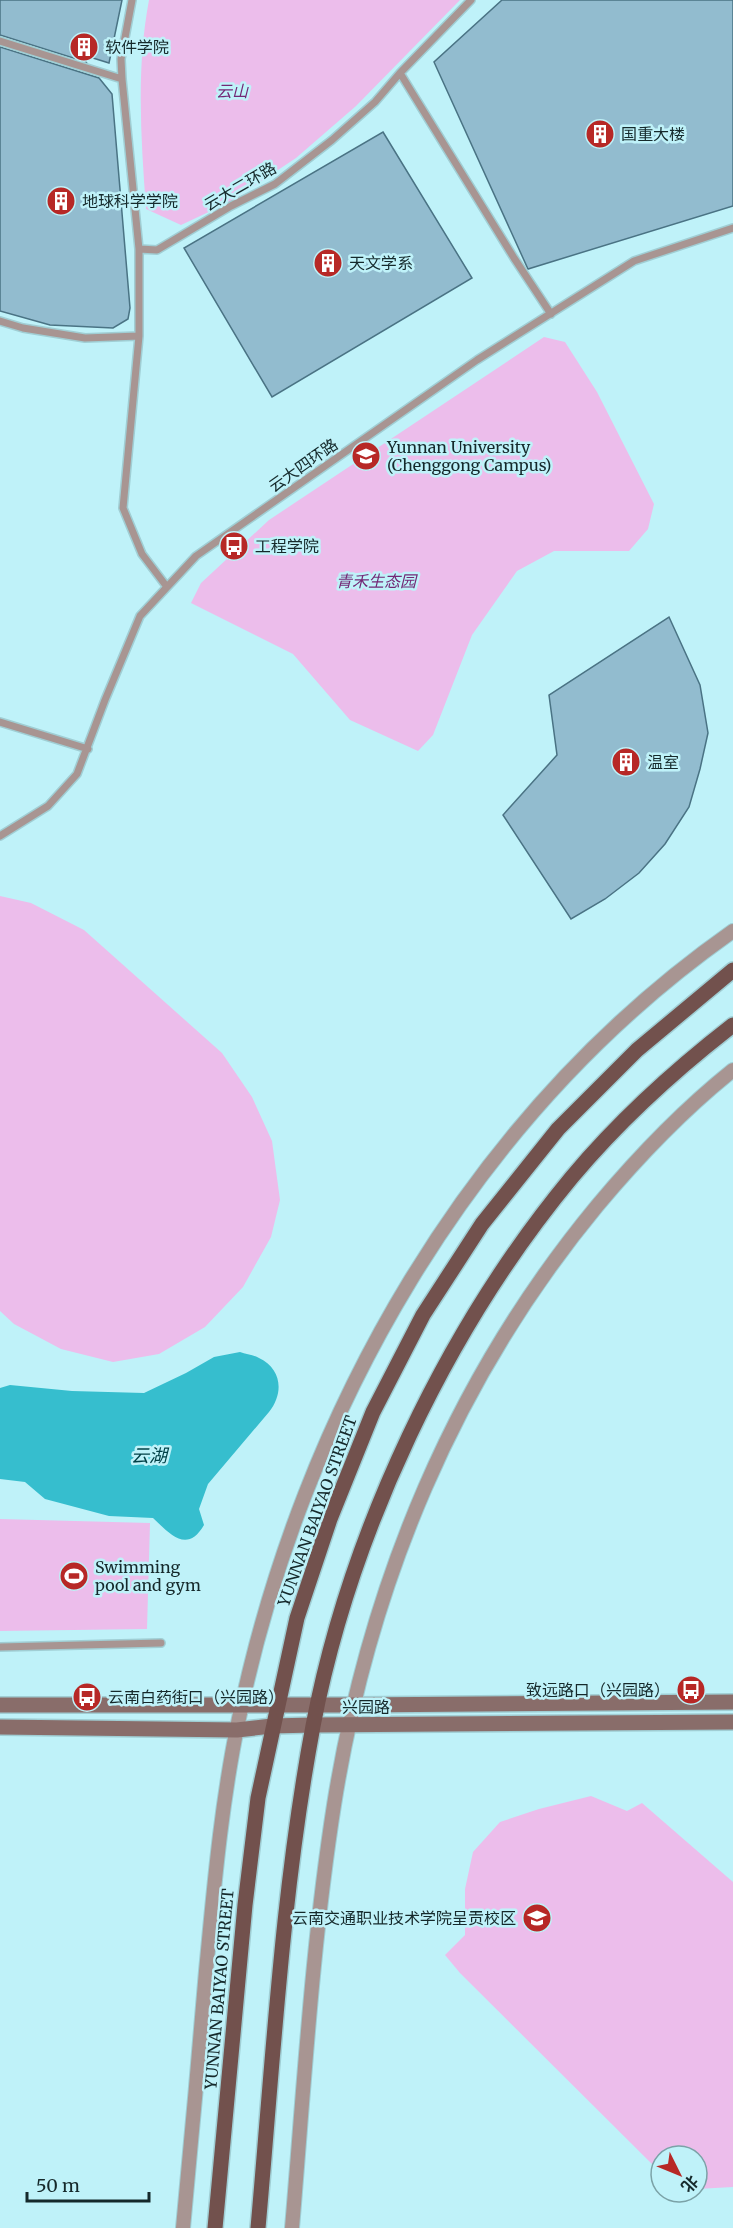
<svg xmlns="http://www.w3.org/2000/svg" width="733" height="2228" viewBox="0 0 733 2228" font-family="Merriweather,'Noto Sans SC',serif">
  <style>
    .green { fill: #ecbdeb }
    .water { fill: #36bece }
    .building { fill: #92bccf; stroke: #4a7384; stroke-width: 1.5 }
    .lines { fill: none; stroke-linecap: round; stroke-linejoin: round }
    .service-casing { stroke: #a0ced4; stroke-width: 10 }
    .minor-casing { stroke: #a0ced4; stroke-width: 16 }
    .secondary-casing { stroke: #a0ced4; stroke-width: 18 }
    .primary-casing { stroke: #a0ced4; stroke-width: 18 }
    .service { stroke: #a89592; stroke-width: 7 }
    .minor { stroke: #a89592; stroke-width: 14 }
    .secondary { stroke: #896d6a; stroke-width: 15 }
    .primary { stroke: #72514d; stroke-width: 15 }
    .labels { text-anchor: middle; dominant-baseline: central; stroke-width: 5; stroke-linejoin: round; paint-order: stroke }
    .poi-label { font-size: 16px; fill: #15292b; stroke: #bff2f9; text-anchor: start }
    .park-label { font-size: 16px; font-style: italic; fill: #732875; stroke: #bff2f9 }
    .street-label { font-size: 16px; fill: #15292b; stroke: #bff2f9 }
    .water-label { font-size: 18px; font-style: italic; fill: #014046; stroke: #bff2f9 }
  </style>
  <rect width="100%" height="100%" fill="#bff2f9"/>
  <path class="green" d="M 149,0 L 460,0 L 356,106 L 296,158 L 230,202 L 181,225 L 146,209 C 141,139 136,69 149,0 Z
    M 544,337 L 565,342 L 597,392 L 654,504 L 648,529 L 629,551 L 554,551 L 517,571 L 472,635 L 433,735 L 418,751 L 350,720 L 293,654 L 191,603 L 201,583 L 269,520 Z
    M 0,896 L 31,903 L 84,930 L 222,1053 L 252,1097 L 272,1141 L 280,1200 L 271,1237 L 243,1287 L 205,1327 L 159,1354 L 113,1362 L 61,1349 L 14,1324 L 0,1311 Z
    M 0,1519 L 150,1523 L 147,1629 L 0,1631 Z
    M 591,1796 L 627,1811 L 642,1803 L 733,1882 L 733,2187 L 697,2189 L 697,2156 L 661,2156 L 661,2173 L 460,1973 L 445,1955 L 465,1935 L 465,1889 L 473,1852 L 500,1822 L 539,1809 Z"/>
  <path class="water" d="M 240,1352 C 246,1354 254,1355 259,1358 C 282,1369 284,1393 269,1412 L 208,1484 L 199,1509 L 204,1525 C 187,1554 170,1534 153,1518 L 109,1516 L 45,1499 L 25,1482 L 0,1479 L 0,1388 L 10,1385 L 72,1391 L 144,1393 L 186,1373 L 214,1357 Z"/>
  <path class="building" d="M 0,0 L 122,0 L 109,63 L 80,54 L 86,62 L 0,35 Z
    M 502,0 L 733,0 L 733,206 L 528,269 L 434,62 Z
    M 0,47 L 99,78 L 112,94 L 130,308 L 128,319 L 113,328 L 50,325 L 0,311 Z
    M 383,132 L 472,278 L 272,397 L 184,248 Z
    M 669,617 L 700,685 L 708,733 L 700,769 L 689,807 L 665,844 L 639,873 L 605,899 L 571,919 L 503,815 L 557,755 L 549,695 Z"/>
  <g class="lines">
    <g class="service-casing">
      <path id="service" d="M 132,0 L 121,59 L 122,79 L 139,249 L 157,250 L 231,206 L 275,184 L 332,140 L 375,102 L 400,73 L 471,0
        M 0,41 L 122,79
        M 400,73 L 514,258 L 551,314
        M 139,249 L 139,336 L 123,508 L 142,554 L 167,587
        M 0,321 L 23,328 L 85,338 L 139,336
        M 0,722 L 88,749
        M 0,836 L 48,806 L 77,774 L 105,700 L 140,616 L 196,556 L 477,360 L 634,261 L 733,228
        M 0,1647 L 161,1643"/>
    </g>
    <g class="minor-casing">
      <path id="minor" d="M 183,2228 C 191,2142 199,2057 206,1971 C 214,1888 221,1805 238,1723 C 301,1413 471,1115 733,931
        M 292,2228 C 304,2087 312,1945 334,1805 C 369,1585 454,1379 597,1206 C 638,1157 683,1110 733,1070"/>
    </g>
    <g class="secondary-casing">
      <path id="secondary" d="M 0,1705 L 355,1705 L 733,1702
        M 0,1727 L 237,1730 L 272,1726 L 313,1725 L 733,1722"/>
    </g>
    <g class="primary-casing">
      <path id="primary" d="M 215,2228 L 245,1905 L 258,1798 L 297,1618 L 330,1519 L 373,1412 L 423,1315 L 482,1224 L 558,1129 L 637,1050 L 733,970
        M 258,2228 C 273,2061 282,1891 313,1726 C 350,1533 446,1329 572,1177 C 619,1121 675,1070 733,1025"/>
    </g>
    <use href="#service" class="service"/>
    <use href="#minor" class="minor"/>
    <use href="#secondary" class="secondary"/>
    <use href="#primary" class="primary"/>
  </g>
  <defs>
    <g id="building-disc" transform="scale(1.5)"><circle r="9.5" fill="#b72826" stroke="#bff2f9"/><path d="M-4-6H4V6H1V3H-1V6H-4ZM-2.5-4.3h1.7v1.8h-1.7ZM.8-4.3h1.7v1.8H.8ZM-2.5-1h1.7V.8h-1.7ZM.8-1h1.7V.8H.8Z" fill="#fff"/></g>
    <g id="university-disc" transform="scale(1.5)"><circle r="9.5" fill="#b72826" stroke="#bff2f9"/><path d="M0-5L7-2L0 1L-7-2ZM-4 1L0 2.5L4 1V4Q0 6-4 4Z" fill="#fff"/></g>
    <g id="bus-disc" transform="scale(1.5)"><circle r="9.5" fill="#b72826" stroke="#bff2f9"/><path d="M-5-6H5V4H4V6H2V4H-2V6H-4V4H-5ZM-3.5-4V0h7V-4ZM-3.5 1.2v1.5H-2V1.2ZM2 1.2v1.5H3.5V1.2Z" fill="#fff"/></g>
    <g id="stadium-disc" transform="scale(1.5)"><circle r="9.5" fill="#b72826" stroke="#bff2f9"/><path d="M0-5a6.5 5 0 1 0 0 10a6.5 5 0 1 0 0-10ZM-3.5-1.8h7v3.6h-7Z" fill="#fff"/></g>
  </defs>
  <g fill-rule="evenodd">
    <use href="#building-disc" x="84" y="47"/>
    <use href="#building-disc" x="600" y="134"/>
    <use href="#building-disc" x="61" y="201"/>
    <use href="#building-disc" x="328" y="263"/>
    <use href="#university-disc" x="366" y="456"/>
    <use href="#bus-disc" x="234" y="546"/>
    <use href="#building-disc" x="626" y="762"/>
    <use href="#stadium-disc" x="74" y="1576"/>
    <use href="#bus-disc" x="691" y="1690"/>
    <use href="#bus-disc" x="87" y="1697"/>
    <use href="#university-disc" x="537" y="1918"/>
  </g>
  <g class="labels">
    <g class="poi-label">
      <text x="105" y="47">软件学院</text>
      <text x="621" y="134">国重大楼</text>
      <text x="82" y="201">地球科学学院</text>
      <text x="349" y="263">天文学系</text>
      <text x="387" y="447">Yunnan University<tspan x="387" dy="18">(Chenggong Campus)</tspan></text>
      <text x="255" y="546">工程学院</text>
      <text x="647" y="762">温室</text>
      <text x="95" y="1567">Swimming<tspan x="95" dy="18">pool and gym</tspan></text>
      <text x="670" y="1690" text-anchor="end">致远路口（兴园路）</text>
      <text x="108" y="1697">云南白药街口（兴园路）</text>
      <text x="516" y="1918" text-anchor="end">云南交通职业技术学院呈贡校区</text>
    </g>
    <g class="park-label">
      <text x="232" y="91">云山</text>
      <text x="376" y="581">青禾生态园</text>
    </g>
    <g class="street-label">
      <text transform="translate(240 186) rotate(-30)">云大二环路</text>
      <text transform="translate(303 465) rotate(-35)">云大四环路</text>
      <text transform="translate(317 1511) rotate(-70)">YUNNAN BAIYAO STREET</text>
      <text x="366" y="1707">兴园路</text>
      <text transform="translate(219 1989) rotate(-85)">YUNNAN BAIYAO STREET</text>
    </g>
    <g class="water-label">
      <text x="149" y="1455">云湖</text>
    </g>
  </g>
  <g transform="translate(679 2174) rotate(133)"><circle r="28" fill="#bff2f9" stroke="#7ba2a7" stroke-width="1.5"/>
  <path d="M0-4.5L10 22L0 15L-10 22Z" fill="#b72826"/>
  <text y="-9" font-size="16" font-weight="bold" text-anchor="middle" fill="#15292b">北</text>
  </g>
  <path d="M27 2192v9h122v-9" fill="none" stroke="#15292b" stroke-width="3"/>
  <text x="36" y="2192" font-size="18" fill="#15292b" stroke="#bff2f9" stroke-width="4.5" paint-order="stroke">50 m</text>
</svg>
